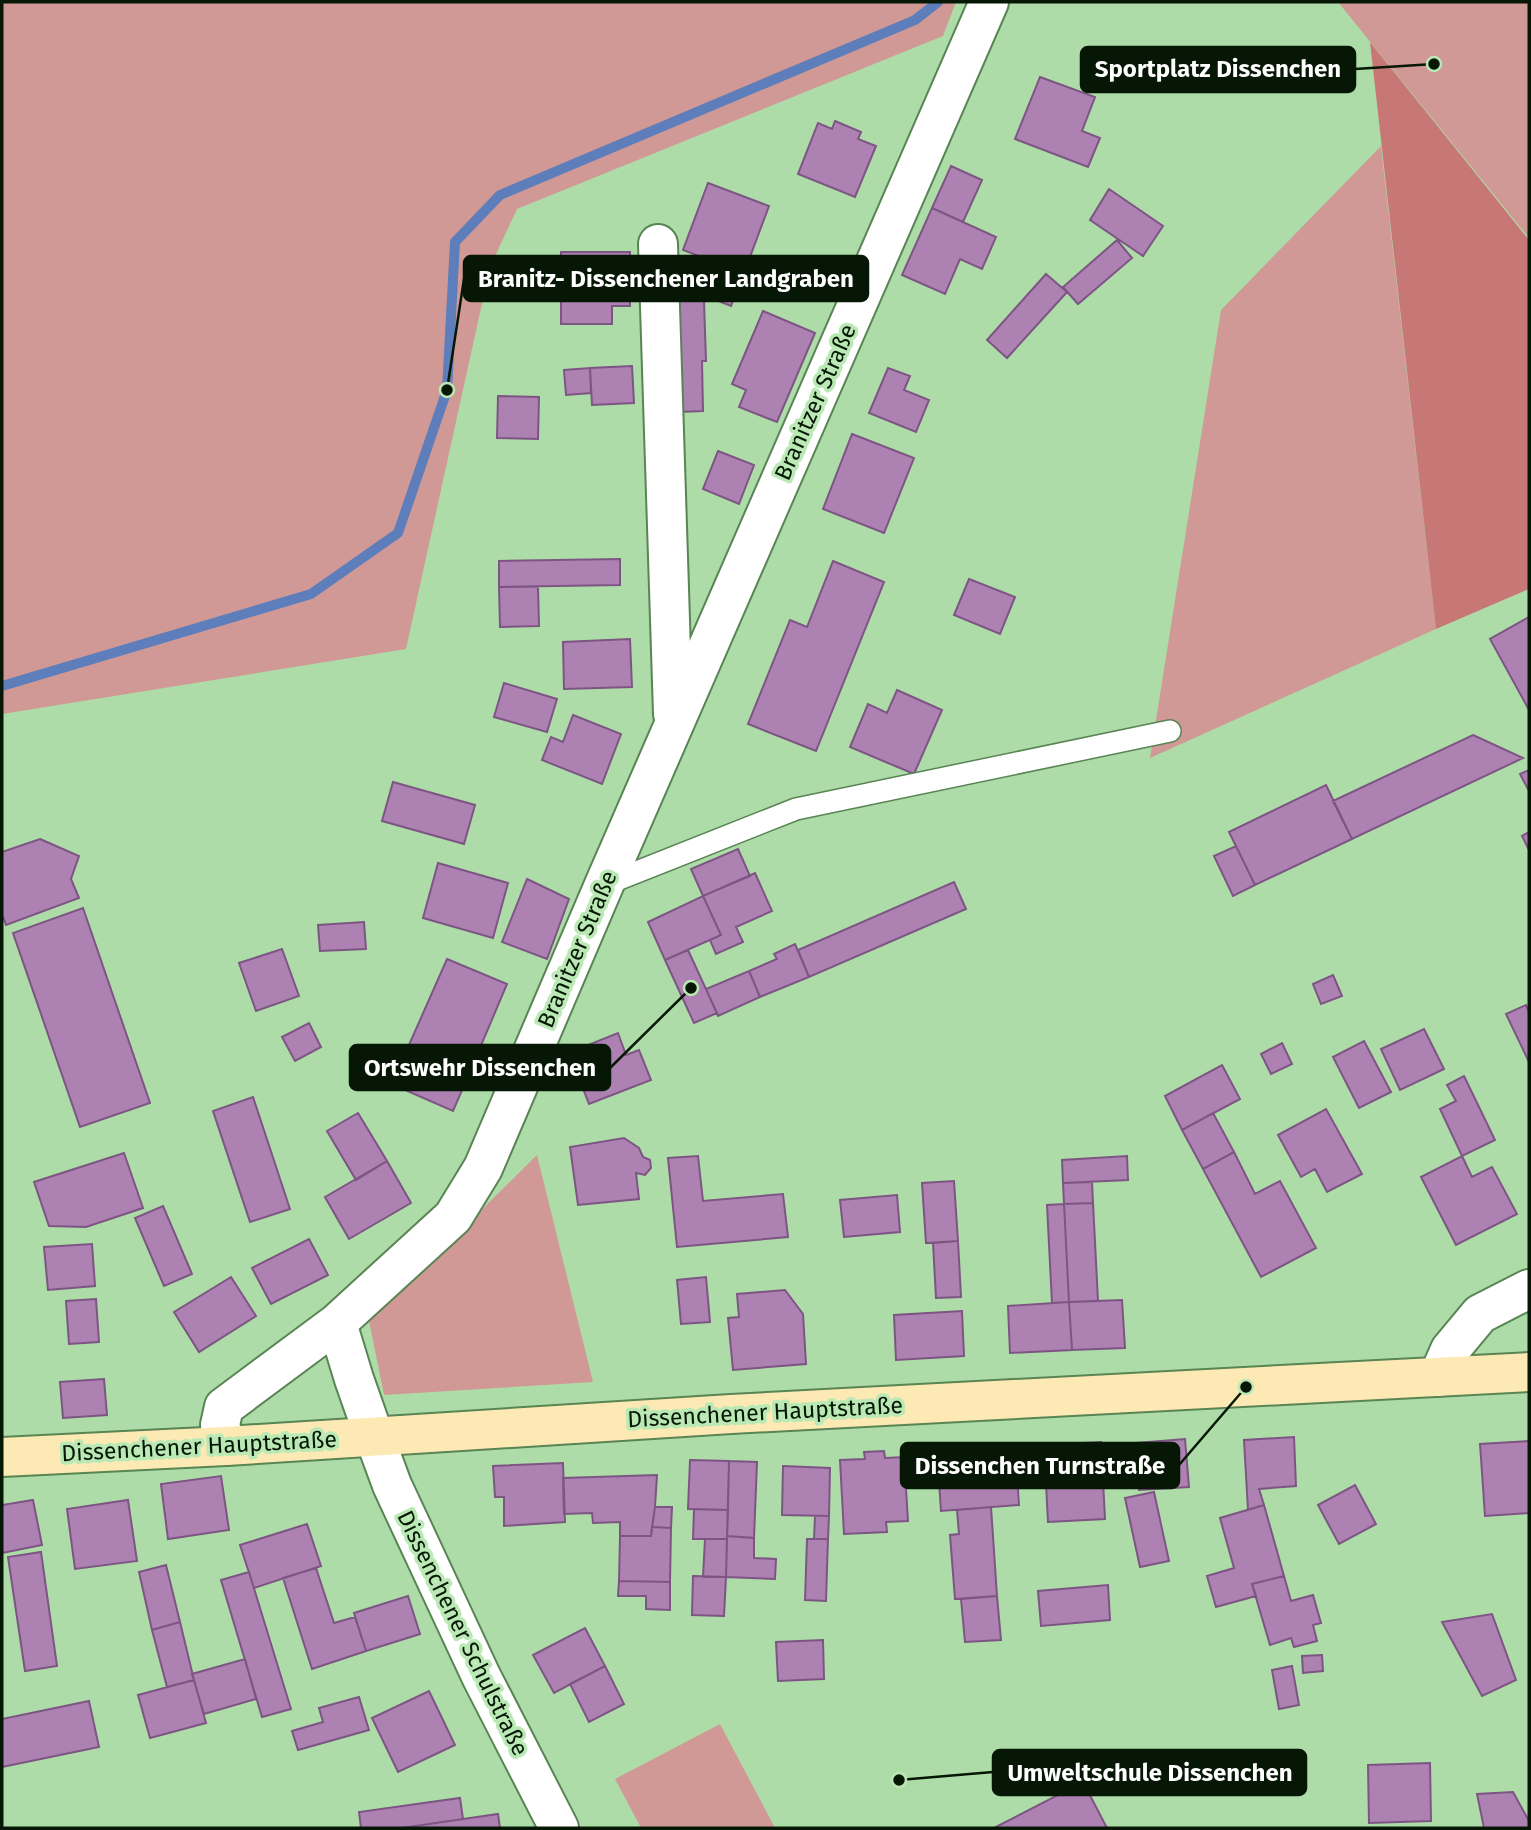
<svg xmlns="http://www.w3.org/2000/svg" width="1531" height="1830" viewBox="0 0 1531 1830" font-family="'Fira Sans',sans-serif">
  <style>
    .green { fill: #d19996 }
    .forest { fill: #c77876 }
    .lines { fill: none; stroke-linecap: round; stroke-linejoin: round }
    .stream { stroke: #5d7eba; stroke-width: 10 }
    .building { fill: #ad82b3; stroke: #7d5583; stroke-width: 2 }
    .service-casing { stroke: #598454; stroke-width: 24 }
    .minor-casing { stroke: #598454; stroke-width: 42 }
    .tertiary-casing { stroke: #598454; stroke-width: 42 }
    .secondary-casing { stroke: #598454; stroke-width: 42 }
    .service { stroke: #fff; stroke-width: 21 }
    .minor { stroke: #fff; stroke-width: 38 }
    .tertiary { stroke: #fff; stroke-width: 38 }
    .secondary { stroke: #fde9b3; stroke-width: 38 }
    .labels { text-anchor: middle; dominant-baseline: central; stroke-width: 7; stroke-linejoin: round; paint-order: stroke }
    .street-label { font-size: 23px; fill: #061705; stroke: #bbe9b5 }
    .leader { fill: none; stroke: #061705; stroke-width: 2.5 }
    .callout-dot { fill: #061705; stroke: #bbe9b5; stroke-width: 2.5 }
    .callout { fill: #061705; stroke: #061705; stroke-width: 2.5 }
    .callout-label { font-size: 24px; text-anchor: middle; font-weight: bold; fill: #fff }
  </style>
  <rect width="100%" height="100%" fill="#aedca9"/>
  <path class="green" d="M 2,2 L 956,2 L 943,36 L 517,209 L 490,267 L 406,649 L 2,714 Z
    M 1338,2 L 1529,2 L 1529,239 L 1529,238 Z
    M 1381,146 L 1436,629 L 1150,758 L 1221,310 Z
    M 537,1155 L 593,1382 L 384,1395 L 369,1321 Z
    M 720,1724 L 774,1826 L 771,1828 L 641,1828 L 615,1779 Z"/>
  <path class="forest" d="M 1370,42 L 1529,240 L 1529,589 L 1436,629 Z"/>
  <g class="lines">
    <path class="stream" d="M 2,686 L 311,594 L 398,533 L 447,390 L 455,242 L 500,195 L 915,20 L 938,2"/>
  </g>
  <path class="building" d="M 1040,77 L 1095,97 L 1082,131 L 1100,138 L 1088,167 L 1015,139 Z
    M 835,121 L 861,132 L 858,139 L 876,146 L 855,197 L 798,174 L 818,123 L 832,129 Z
    M 951,166 L 982,180 L 963,222 L 932,208 Z
    M 708,183 L 769,206 L 744,273 L 683,250 Z
    M 1109,189 L 1163,226 L 1143,256 L 1090,220 Z
    M 932,208 L 996,237 L 982,269 L 960,259 L 945,294 L 902,275 Z
    M 1117,240 L 1132,258 L 1078,304 L 1063,287 Z
    M 561,252 L 630,252 L 630,306 L 612,306 L 612,324 L 561,324 Z
    M 706,258 L 744,273 L 731,306 L 695,292 Z
    M 1046,274 L 1067,292 L 1007,358 L 987,340 Z
    M 676,301 L 704,301 L 706,361 L 702,361 L 703,411 L 679,412 Z
    M 763,311 L 815,333 L 777,422 L 739,407 L 746,390 L 732,384 Z
    M 632,366 L 634,403 L 592,405 L 590,368 Z
    M 590,368 L 591,393 L 566,395 L 564,370 Z
    M 888,368 L 910,376 L 904,390 L 929,400 L 916,432 L 869,413 Z
    M 498,396 L 539,397 L 538,439 L 497,438 Z
    M 852,434 L 914,458 L 884,533 L 823,509 Z
    M 718,451 L 754,465 L 739,504 L 703,489 Z
    M 620,559 L 620,585 L 499,587 L 499,561 Z
    M 833,561 L 884,582 L 816,751 L 748,724 L 790,620 L 807,627 Z
    M 969,579 L 1015,597 L 1000,634 L 954,615 Z
    M 499,587 L 538,587 L 539,626 L 500,627 Z
    M 1529,617 L 1529,710 L 1490,639 Z
    M 630,639 L 632,687 L 564,689 L 563,642 Z
    M 504,683 L 557,699 L 547,732 L 494,717 Z
    M 897,690 L 942,710 L 914,774 L 850,747 L 868,704 L 887,713 Z
    M 573,715 L 621,734 L 602,784 L 542,760 L 551,737 L 563,742 Z
    M 1473,735 L 1523,758 L 1352,839 L 1333,801 Z
    M 1529,770 L 1529,791 L 1520,774 Z
    M 393,782 L 475,805 L 464,844 L 382,821 Z
    M 1326,785 L 1352,839 L 1255,885 L 1229,832 Z
    M 1529,832 L 1529,850 L 1522,836 Z
    M 40,839 L 79,856 L 71,879 L 79,898 L 6,925 L 2,914 L 2,852 Z
    M 1236,846 L 1255,885 L 1233,896 L 1214,856 Z
    M 738,849 L 750,876 L 703,896 L 691,869 Z
    M 438,863 L 508,883 L 493,938 L 423,918 Z
    M 755,873 L 772,911 L 736,927 L 743,942 L 716,954 L 710,940 L 721,935 L 703,896 Z
    M 527,879 L 569,899 L 547,959 L 502,942 Z
    M 954,882 L 966,909 L 809,977 L 798,950 Z
    M 703,896 L 721,935 L 665,960 L 648,922 Z
    M 83,908 L 150,1103 L 80,1127 L 13,933 Z
    M 364,922 L 366,949 L 320,951 L 318,925 Z
    M 795,944 L 809,977 L 760,997 L 749,971 L 777,959 L 774,954 Z
    M 282,949 L 299,996 L 256,1011 L 239,963 Z
    M 688,950 L 717,1013 L 694,1023 L 665,960 Z
    M 447,959 L 507,984 L 466,1081 L 405,1054 Z
    M 749,971 L 760,997 L 718,1016 L 706,989 Z
    M 1333,975 L 1342,996 L 1321,1004 L 1313,984 Z
    M 1526,1005 L 1529,1012 L 1529,1062 L 1506,1014 Z
    M 309,1023 L 321,1047 L 295,1061 L 282,1037 Z
    M 1424,1029 L 1444,1069 L 1400,1090 L 1381,1049 Z
    M 618,1033 L 626,1055 L 639,1050 L 651,1080 L 589,1104 L 577,1073 L 596,1066 L 588,1045 Z
    M 1364,1041 L 1391,1092 L 1359,1108 L 1333,1057 Z
    M 1282,1043 L 1292,1064 L 1271,1074 L 1261,1054 Z
    M 418,1060 L 466,1081 L 453,1111 L 405,1090 Z
    M 1222,1065 L 1240,1099 L 1182,1130 L 1165,1096 Z
    M 1464,1076 L 1495,1140 L 1462,1156 L 1440,1109 L 1456,1101 L 1447,1085 Z
    M 253,1097 L 290,1209 L 250,1222 L 213,1111 Z
    M 1326,1109 L 1362,1174 L 1327,1192 L 1315,1169 L 1301,1177 L 1278,1135 Z
    M 358,1113 L 387,1161 L 356,1180 L 327,1131 Z
    M 1213,1113 L 1234,1152 L 1203,1169 L 1182,1130 Z
    M 624,1138 L 639,1148 L 643,1157 L 650,1160 L 651,1168 L 645,1175 L 636,1173 L 639,1199 L 578,1205 L 570,1147 Z
    M 1234,1152 L 1255,1194 L 1280,1181 L 1316,1248 L 1261,1277 L 1203,1169 Z
    M 124,1153 L 143,1208 L 86,1227 L 49,1226 L 34,1182 Z
    M 698,1156 L 703,1201 L 783,1194 L 788,1237 L 677,1247 L 668,1158 Z
    M 1127,1156 L 1128,1180 L 1063,1183 L 1062,1160 Z
    M 1462,1156 L 1472,1177 L 1492,1167 L 1517,1214 L 1456,1245 L 1421,1177 Z
    M 387,1161 L 411,1203 L 349,1239 L 325,1197 Z
    M 954,1181 L 958,1241 L 926,1243 L 922,1183 Z
    M 1092,1182 L 1093,1203 L 1064,1204 L 1063,1183 Z
    M 897,1195 L 900,1232 L 844,1237 L 840,1200 Z
    M 1093,1203 L 1098,1301 L 1069,1302 L 1064,1204 Z
    M 1064,1204 L 1069,1302 L 1052,1303 L 1047,1205 Z
    M 163,1206 L 192,1274 L 164,1286 L 135,1218 Z
    M 309,1239 L 328,1275 L 271,1304 L 252,1268 Z
    M 958,1241 L 961,1297 L 936,1298 L 933,1243 Z
    M 92,1244 L 95,1286 L 48,1290 L 44,1247 Z
    M 231,1277 L 256,1316 L 199,1352 L 174,1312 Z
    M 706,1277 L 710,1322 L 681,1324 L 677,1280 Z
    M 785,1290 L 803,1314 L 806,1364 L 733,1370 L 728,1318 L 739,1317 L 737,1294 Z
    M 96,1299 L 99,1342 L 69,1344 L 66,1301 Z
    M 1122,1300 L 1125,1348 L 1072,1350 L 1069,1302 Z
    M 1069,1302 L 1072,1350 L 1010,1353 L 1008,1306 Z
    M 962,1311 L 964,1356 L 896,1360 L 894,1315 Z
    M 104,1379 L 107,1415 L 63,1418 L 60,1382 Z
    M 1294,1437 L 1296,1486 L 1259,1489 L 1264,1505 L 1248,1510 L 1244,1440 Z
    M 1185,1439 L 1189,1487 L 1139,1490 L 1136,1443 Z
    M 1529,1441 L 1529,1513 L 1485,1516 L 1480,1444 Z
    M 1101,1442 L 1105,1519 L 1048,1522 L 1044,1445 Z
    M 1015,1447 L 1019,1505 L 941,1511 L 937,1452 Z
    M 884,1451 L 885,1458 L 904,1457 L 908,1521 L 886,1522 L 887,1532 L 844,1534 L 840,1460 L 865,1459 L 864,1452 Z
    M 690,1460 L 729,1461 L 728,1510 L 688,1509 Z
    M 729,1461 L 757,1462 L 754,1538 L 727,1536 Z
    M 563,1463 L 565,1522 L 504,1526 L 504,1497 L 495,1497 L 493,1466 Z
    M 783,1466 L 830,1468 L 829,1516 L 782,1515 Z
    M 657,1475 L 655,1507 L 651,1536 L 620,1536 L 620,1522 L 593,1523 L 592,1513 L 564,1514 L 563,1478 Z
    M 221,1476 L 229,1530 L 168,1539 L 161,1484 Z
    M 1355,1485 L 1376,1524 L 1339,1544 L 1318,1505 Z
    M 1154,1492 L 1169,1561 L 1140,1567 L 1125,1498 Z
    M 33,1500 L 42,1545 L 2,1553 L 2,1505 Z
    M 128,1500 L 137,1561 L 75,1569 L 67,1509 Z
    M 1264,1505 L 1284,1576 L 1252,1584 L 1256,1596 L 1216,1607 L 1207,1576 L 1234,1568 L 1220,1518 Z
    M 655,1507 L 672,1507 L 671,1528 L 652,1527 Z
    M 991,1507 L 997,1596 L 955,1599 L 950,1535 L 959,1534 L 957,1510 Z
    M 694,1509 L 728,1510 L 727,1539 L 693,1539 Z
    M 815,1516 L 829,1516 L 828,1539 L 814,1539 Z
    M 307,1524 L 321,1566 L 254,1588 L 240,1545 Z
    M 652,1527 L 671,1528 L 670,1582 L 619,1581 L 620,1536 L 651,1536 Z
    M 727,1536 L 754,1538 L 754,1558 L 776,1559 L 775,1579 L 726,1577 Z
    M 705,1539 L 727,1539 L 726,1577 L 703,1577 Z
    M 807,1539 L 828,1539 L 826,1601 L 805,1600 Z
    M 41,1552 L 57,1666 L 25,1671 L 8,1557 Z
    M 166,1565 L 180,1622 L 152,1630 L 139,1572 Z
    M 316,1568 L 334,1623 L 355,1617 L 366,1651 L 312,1669 L 283,1578 Z
    M 249,1572 L 291,1709 L 262,1717 L 221,1580 Z
    M 693,1576 L 726,1577 L 724,1616 L 692,1615 Z
    M 1284,1576 L 1291,1601 L 1313,1595 L 1321,1623 L 1313,1625 L 1317,1641 L 1294,1647 L 1291,1638 L 1270,1645 L 1252,1584 Z
    M 619,1581 L 670,1582 L 670,1610 L 646,1609 L 646,1596 L 618,1596 Z
    M 1108,1585 L 1110,1620 L 1041,1626 L 1038,1591 Z
    M 408,1596 L 420,1634 L 366,1651 L 354,1613 Z
    M 997,1596 L 1001,1640 L 965,1642 L 961,1599 Z
    M 1492,1614 L 1516,1680 L 1482,1696 L 1442,1622 Z
    M 180,1622 L 194,1680 L 167,1687 L 152,1630 Z
    M 585,1628 L 605,1666 L 554,1693 L 533,1655 Z
    M 823,1640 L 824,1679 L 778,1681 L 776,1642 Z
    M 1322,1655 L 1323,1671 L 1303,1673 L 1302,1656 Z
    M 245,1659 L 256,1699 L 204,1714 L 192,1674 Z
    M 605,1666 L 624,1704 L 589,1722 L 570,1684 Z
    M 1292,1666 L 1299,1705 L 1279,1709 L 1272,1670 Z
    M 194,1680 L 206,1723 L 150,1738 L 138,1695 Z
    M 429,1691 L 455,1745 L 398,1772 L 372,1718 Z
    M 359,1697 L 369,1730 L 298,1750 L 292,1731 L 323,1722 L 319,1708 Z
    M 89,1701 L 99,1747 L 2,1767 L 2,1719 Z
    M 1430,1763 L 1431,1821 L 1369,1823 L 1368,1765 Z
    M 1083,1782 L 1107,1828 L 994,1828 Z
    M 1513,1792 L 1529,1821 L 1529,1828 L 1484,1828 L 1477,1794 Z
    M 460,1798 L 463,1819 L 402,1828 L 361,1828 L 359,1812 Z
    M 498,1814 L 500,1828 L 402,1828 L 463,1819 Z"/>
  <g class="lines">
    <g class="service-casing">
      <path id="service" d="M 604,885 L 796,809 L 1170,731"/>
    </g>
    <g class="minor-casing">
      <path id="minor" d="M 658,244 L 673,714
        M 337,1323 L 354,1379 L 374,1436
        M 1438,1377 L 1450,1350 L 1480,1314 L 1529,1289
        M 226,1446 L 220,1425 L 224,1407 L 337,1323 L 453,1217 L 483,1168 L 604,885 L 989,2"/>
    </g>
    <g class="tertiary-casing">
      <path id="tertiary" d="M 374,1436 L 392,1485 L 481,1676 L 559,1828"/>
    </g>
    <g class="secondary-casing">
      <path id="secondary" d="M 2,1457 L 226,1446 L 731,1414 L 1529,1372"/>
    </g>
    <use href="#service" class="service"/>
    <use href="#minor" class="minor"/>
    <use href="#tertiary" class="tertiary"/>
    <use href="#secondary" class="secondary"/>
  </g>
  <g class="labels">
    <g class="street-label">
      <text transform="translate(815 402) rotate(-66)">Branitzer Straße</text>
      <text transform="translate(577 949) rotate(-67)">Branitzer Straße</text>
      <text transform="translate(765 1412) rotate(-3)">Dissenchener Hauptstraße</text>
      <text transform="translate(199 1446) rotate(-3)">Dissenchener Hauptstraße</text>
      <text transform="translate(463 1633) rotate(64)">Dissenchener Schulstraße</text>
    </g>
  </g>
  <path class="leader" d="M1434 64L1355 69M447 390L464 279M691 988L610 1068M1246 1387L1179 1465M899 1780L993 1772"/>
  <g class="callout-dot">
    <circle cx="1434" cy="64" r="7"/>
    <circle cx="447" cy="390" r="7"/>
    <circle cx="691" cy="988" r="7"/>
    <circle cx="1246" cy="1387" r="7"/>
    <circle cx="899" cy="1780" r="7"/>
  </g>
  <g class="callout">
    <rect x="1081" y="47" width="274" height="45" rx="7"/>
    <rect x="464" y="256" width="404" height="45" rx="7"/>
    <rect x="350" y="1045" width="260" height="45" rx="7"/>
    <rect x="901" y="1443" width="278" height="45" rx="7"/>
    <rect x="993" y="1750" width="313" height="45" rx="7"/>
  </g>
  <g class="callout-label">
    <text x="1218" y="77">Sportplatz Dissenchen</text>
    <text x="666" y="287">Branitz- Dissenchener Landgraben</text>
    <text x="480" y="1076">Ortswehr Dissenchen</text>
    <text x="1040" y="1474">Dissenchen Turnstraße</text>
    <text x="1150" y="1781">Umweltschule Dissenchen</text>
  </g>
  <rect width="1531" height="1830" fill="none" stroke="#061705" stroke-width="7"/>
</svg>
